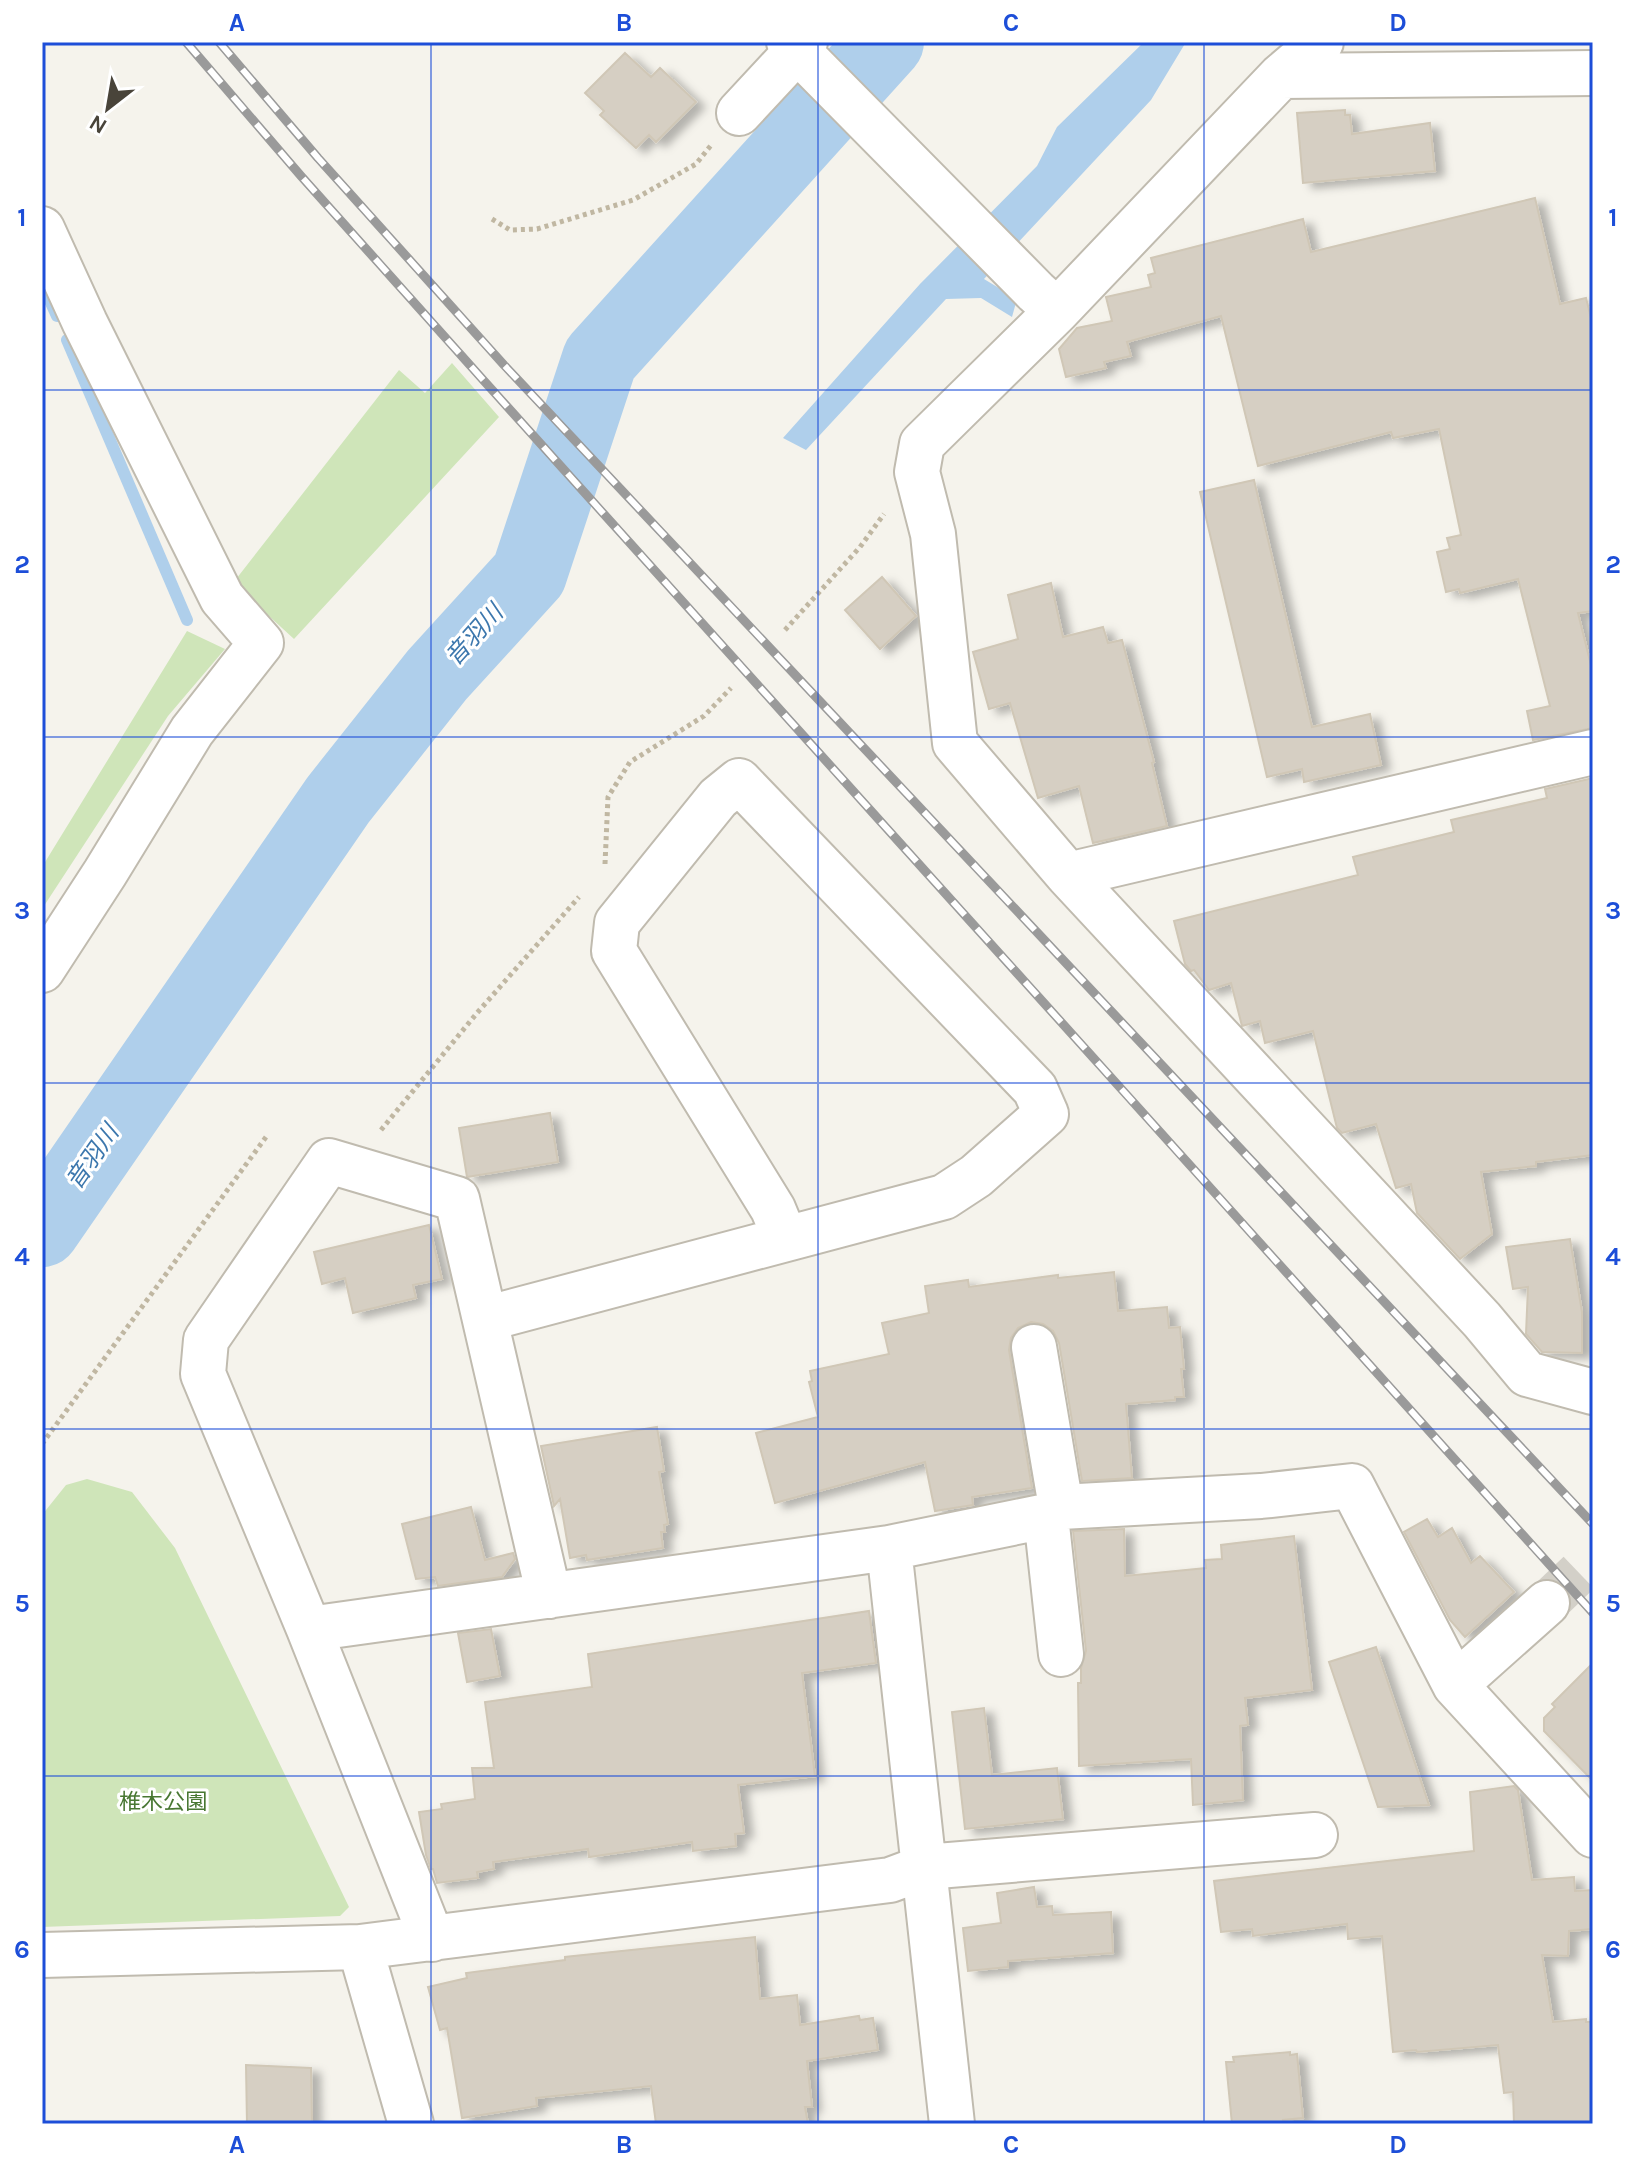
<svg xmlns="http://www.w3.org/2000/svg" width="1635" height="2166" viewBox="0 0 1635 2166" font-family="Karla,'Noto Sans JP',sans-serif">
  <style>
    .green { fill: #cfe5b9 }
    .water { fill: #afcfeb }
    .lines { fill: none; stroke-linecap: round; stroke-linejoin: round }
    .stream { stroke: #afcfeb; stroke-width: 12 }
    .river { stroke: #afcfeb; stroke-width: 76 }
    .building { fill: #d6cfc3; stroke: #d0c7b6; stroke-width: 2; filter: url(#shadow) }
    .minor-tunnel { stroke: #d3d0c8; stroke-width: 44; stroke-dasharray: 44 22; stroke-linecap: butt }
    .minor-casing { stroke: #c0bbaf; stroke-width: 48 }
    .path { stroke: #c0b7a2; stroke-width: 5; stroke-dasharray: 4 4; stroke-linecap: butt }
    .minor { stroke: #fff; stroke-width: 44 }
    .rail-casing { stroke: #9a9a9a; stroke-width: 9 }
    .rail { stroke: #fff; stroke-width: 6; stroke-dasharray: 18; stroke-linecap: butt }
    .grid { fill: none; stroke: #1d4ed8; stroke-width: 2; stroke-opacity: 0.55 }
    .labels { text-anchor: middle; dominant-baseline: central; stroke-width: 6; stroke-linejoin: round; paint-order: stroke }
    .park-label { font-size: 22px; fill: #487732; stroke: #fff }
    .water-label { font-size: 24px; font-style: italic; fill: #3c77ad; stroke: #fff }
    .neatline { fill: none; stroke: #1d4ed8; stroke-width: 3 }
    .grid-label { font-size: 26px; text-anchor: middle; font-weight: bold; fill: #1d4ed8 }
  </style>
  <defs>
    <filter id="shadow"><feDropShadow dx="9" dy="5" stdDeviation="4" flood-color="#0004"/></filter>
  </defs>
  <rect width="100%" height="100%" fill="#f5f3ec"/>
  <path class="green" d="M 452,363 L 499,417 L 294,639 L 233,583 L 399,370 L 425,393 Z
    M 187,631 L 225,649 L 168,716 L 42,909 L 42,867 Z
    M 87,1479 L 132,1492 L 175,1548 L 349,1907 L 340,1916 L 42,1927 L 42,1515 L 66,1485 Z"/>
  <path class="water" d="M 1144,42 L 1186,42 L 1151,100 L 984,279 L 1017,299 L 1012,317 L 981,298 L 946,299 L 806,450 L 783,438 L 920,284 L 1037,166 L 1057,127 Z"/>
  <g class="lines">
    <path class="stream" d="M 42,283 L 57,316
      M 67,340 L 187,620"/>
    <path class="river" d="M 42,1229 L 338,800 L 437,675 L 529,574 L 600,359 L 886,42"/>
  </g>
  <path class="building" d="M 625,53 L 651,77 L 660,68 L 696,102 L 656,142 L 649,135 L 636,148 L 600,115 L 604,111 L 585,93 Z
    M 1345,110 L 1345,115 L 1350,115 L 1352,134 L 1430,123 L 1435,171 L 1303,183 L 1297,113 Z
    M 1535,198 L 1560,304 L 1586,298 L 1593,326 L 1593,611 L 1578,613 L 1593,673 L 1593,728 L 1533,740 L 1527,711 L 1550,706 L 1518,579 L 1460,593 L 1459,589 L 1446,592 L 1437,552 L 1450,549 L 1447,538 L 1461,535 L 1439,429 L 1393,438 L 1391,432 L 1258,466 L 1221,316 L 1127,342 L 1131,356 L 1104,362 L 1106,368 L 1066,377 L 1059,349 L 1077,328 L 1112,321 L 1106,297 L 1151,287 L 1148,275 L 1155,273 L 1151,258 L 1303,219 L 1311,252 Z
    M 1254,480 L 1312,727 L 1370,714 L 1381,765 L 1304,782 L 1302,769 L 1267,777 L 1200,492 Z
    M 882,577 L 916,616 L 880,649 L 845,610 Z
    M 1051,583 L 1063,637 L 1103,627 L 1108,643 L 1122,640 L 1154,762 L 1152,763 L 1167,826 L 1093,843 L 1079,786 L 1038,798 L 1010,703 L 989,709 L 973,652 L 1018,639 L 1008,595 Z
    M 1593,778 L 1593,1155 L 1536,1162 L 1536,1166 L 1481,1172 L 1492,1234 L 1460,1259 L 1417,1213 L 1411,1184 L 1396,1188 L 1376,1124 L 1342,1133 L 1337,1128 L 1313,1031 L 1265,1043 L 1260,1021 L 1242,1026 L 1231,983 L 1209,990 L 1194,970 L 1191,971 L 1185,964 L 1174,921 L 1358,875 L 1353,857 L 1454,832 L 1451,820 L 1547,798 L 1545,789 Z
    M 550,1113 L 558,1162 L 467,1177 L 459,1128 Z
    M 429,1225 L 442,1279 L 413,1285 L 416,1298 L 353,1313 L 345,1278 L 322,1284 L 314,1252 Z
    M 1570,1239 L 1582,1312 L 1582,1353 L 1542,1352 L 1526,1334 L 1528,1287 L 1513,1289 L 1506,1247 Z
    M 1114,1272 L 1118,1311 L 1167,1307 L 1169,1328 L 1180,1327 L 1184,1369 L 1181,1369 L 1184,1397 L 1175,1397 L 1175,1400 L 1126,1404 L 1132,1478 L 1082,1481 L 1059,1343 L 1053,1331 L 1043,1324 L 1031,1322 L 1018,1328 L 1011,1338 L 1009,1350 L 1032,1488 L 972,1497 L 973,1505 L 935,1511 L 925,1462 L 775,1503 L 756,1433 L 818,1417 L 809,1382 L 812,1381 L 810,1371 L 889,1354 L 882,1323 L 929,1313 L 925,1286 L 968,1280 L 969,1287 L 1058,1275 L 1058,1278 Z
    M 657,1427 L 664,1471 L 659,1472 L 668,1524 L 664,1525 L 665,1532 L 661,1532 L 663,1548 L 587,1560 L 586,1555 L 570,1558 L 560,1499 L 554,1506 L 541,1446 Z
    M 471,1507 L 485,1560 L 513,1553 L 515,1559 L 502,1577 L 438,1586 L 435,1577 L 416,1579 L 402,1524 Z
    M 1427,1519 L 1438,1537 L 1452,1528 L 1471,1563 L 1480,1556 L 1514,1592 L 1465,1637 L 1450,1620 L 1404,1532 Z
    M 1124,1529 L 1125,1576 L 1206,1568 L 1205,1560 L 1222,1559 L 1221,1545 L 1294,1536 L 1312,1690 L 1245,1698 L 1248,1725 L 1240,1726 L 1243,1800 L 1193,1805 L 1191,1759 L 1079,1766 L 1078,1683 L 1081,1683 L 1081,1668 L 1086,1651 L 1073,1531 Z
    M 869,1611 L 876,1663 L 802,1673 L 815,1776 L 738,1785 L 744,1833 L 735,1834 L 736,1846 L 693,1851 L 692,1842 L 589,1857 L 588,1849 L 493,1862 L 494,1869 L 477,1872 L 478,1878 L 437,1883 L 433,1869 L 431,1869 L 426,1855 L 419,1812 L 442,1809 L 441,1804 L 475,1799 L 472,1768 L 494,1768 L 485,1702 L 592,1687 L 588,1654 Z
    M 491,1629 L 500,1676 L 467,1682 L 458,1633 Z
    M 1376,1647 L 1429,1805 L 1378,1807 L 1329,1662 Z
    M 1593,1663 L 1593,1781 L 1544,1731 L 1544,1718 L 1555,1707 L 1552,1704 Z
    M 984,1708 L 992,1775 L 1057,1768 L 1063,1819 L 965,1829 L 952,1712 Z
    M 1514,1786 L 1518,1790 L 1532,1880 L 1574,1877 L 1575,1891 L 1593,1890 L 1593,1929 L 1569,1931 L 1568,1956 L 1542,1955 L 1553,2022 L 1586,2019 L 1586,2022 L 1593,2022 L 1593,2123 L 1514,2124 L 1513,2092 L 1504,2093 L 1498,2045 L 1417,2052 L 1416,2050 L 1393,2052 L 1382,1936 L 1348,1939 L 1347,1924 L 1253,1936 L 1252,1929 L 1221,1932 L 1214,1881 L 1474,1851 L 1470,1792 Z
    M 1034,1887 L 1037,1907 L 1052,1906 L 1053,1915 L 1111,1912 L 1113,1953 L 1008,1961 L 1008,1967 L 968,1971 L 963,1928 L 1001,1923 L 997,1893 Z
    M 755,1937 L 760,1999 L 797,1995 L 800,2025 L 859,2016 L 860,2020 L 873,2018 L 878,2050 L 807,2061 L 812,2107 L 805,2107 L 808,2124 L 656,2124 L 651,2086 L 536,2098 L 537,2106 L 462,2118 L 447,2028 L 440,2030 L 428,1987 L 467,1978 L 466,1973 L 565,1960 L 565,1957 Z
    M 1290,2052 L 1290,2055 L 1297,2054 L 1303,2118 L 1283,2120 L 1284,2124 L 1232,2124 L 1226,2062 L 1234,2062 L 1233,2057 Z
    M 246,2065 L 311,2068 L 312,2124 L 247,2124 Z"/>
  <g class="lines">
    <path class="minor-tunnel" d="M 1547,1603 L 1593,1559"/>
    <g class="minor-casing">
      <path id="minor" d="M 789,42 L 1036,292 L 1057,311
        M 1321,42 L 1281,76 L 1057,311 L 922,444 L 917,472 L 933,534 L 955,743 L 1068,875 L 1482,1320 L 1527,1374 L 1593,1392
        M 1281,76 L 1593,73
        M 739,113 L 805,42
        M 42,229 L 85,323 L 222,598 L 261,643 L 192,731 L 105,873 L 42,970
        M 1068,875 L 1593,752
        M 485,1319 L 944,1197 L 976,1176 L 1046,1114 L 1035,1089 L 739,781 L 718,798 L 617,923 L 614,951 L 773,1209 L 785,1238
        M 1034,1347 L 1061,1507
        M 1046,1516 L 1061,1654
        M 889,1548 L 952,2124
        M 309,1629 L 889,1548 L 1046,1516 L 1061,1507 L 1261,1496 L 1352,1486 L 1455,1685 L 1593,1835
        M 1455,1685 L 1547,1603
        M 432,1939 L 309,1629 L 203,1374 L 206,1340 L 329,1161 L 457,1199 L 549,1596
        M 360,1947 L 411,2124
        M 42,1955 L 360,1947 L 890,1880 L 925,1867 L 1315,1835"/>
    </g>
    <path class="path" d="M 492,219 L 510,230 L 537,229 L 633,200 L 696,164 L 712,144
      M 785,630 L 860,547 L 884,514
      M 605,864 L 608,797 L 630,762 L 704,716 L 731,688
      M 381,1130 L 477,1013 L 579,897
      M 42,1444 L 266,1137"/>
    <use href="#minor" class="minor"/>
    <g class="rail-casing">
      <path id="rail" d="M 186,42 L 301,176 L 485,382 L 1593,1613
        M 219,42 L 318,158 L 504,365 L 1593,1524"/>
    </g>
    <use href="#rail" class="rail"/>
  </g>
  <path class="grid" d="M 431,42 L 431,2124M 818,42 L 818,2124M 1204,42 L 1204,2124M 42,390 L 1593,390M 42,737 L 1593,737M 42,1083 L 1593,1083M 42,1429 L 1593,1429M 42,1776 L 1593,1776"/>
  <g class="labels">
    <g class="park-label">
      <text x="163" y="1802">椎木公園</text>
    </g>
    <g class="water-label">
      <text transform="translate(474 635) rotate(-48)">音羽川</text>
      <text transform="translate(92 1157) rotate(-55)">音羽川</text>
    </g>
  </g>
  <rect width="1635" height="2166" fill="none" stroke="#ffffff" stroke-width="88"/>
  <g transform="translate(108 108) rotate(211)" stroke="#ffffff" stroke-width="6" paint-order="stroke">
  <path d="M0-6L14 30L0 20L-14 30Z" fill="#49443a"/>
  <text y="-12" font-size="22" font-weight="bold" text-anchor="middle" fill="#49443a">N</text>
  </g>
  <rect x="44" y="44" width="1547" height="2078" class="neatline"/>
  <g class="grid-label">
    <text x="237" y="31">A</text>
    <text x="624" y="31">B</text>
    <text x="1011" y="31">C</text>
    <text x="1398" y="31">D</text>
    <text x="22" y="226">1</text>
    <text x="1613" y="226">1</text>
    <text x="22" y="573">2</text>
    <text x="1613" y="573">2</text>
    <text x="22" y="919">3</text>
    <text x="1613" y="919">3</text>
    <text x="22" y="1265">4</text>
    <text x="1613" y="1265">4</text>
    <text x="22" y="1612">5</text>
    <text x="1613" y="1612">5</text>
    <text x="22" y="1958">6</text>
    <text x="1613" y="1958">6</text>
    <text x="237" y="2153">A</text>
    <text x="624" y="2153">B</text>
    <text x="1011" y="2153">C</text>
    <text x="1398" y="2153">D</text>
  </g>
</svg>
